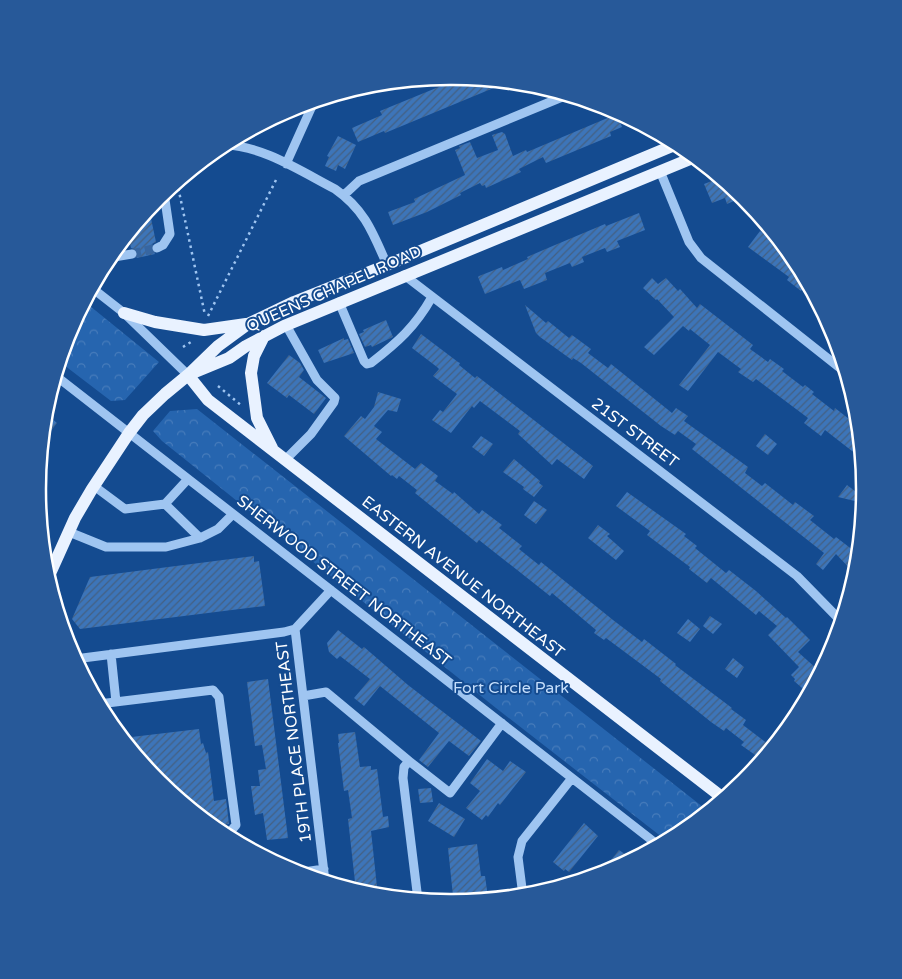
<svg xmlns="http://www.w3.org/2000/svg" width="902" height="979" viewBox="0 0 902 979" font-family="'Varela Round',sans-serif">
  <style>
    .park { fill: url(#park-crowns) }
    .building { fill: url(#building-hatch) }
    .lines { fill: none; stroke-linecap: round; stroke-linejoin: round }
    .minor-tunnel { stroke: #3766a1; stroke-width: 9; stroke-dasharray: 9 4.5; stroke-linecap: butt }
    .path { stroke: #9fc5f1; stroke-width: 2.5; stroke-dasharray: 2.5 4; stroke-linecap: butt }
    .minor { stroke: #9fc5f1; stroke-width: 9 }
    .major { stroke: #e9f2ff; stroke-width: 12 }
    .labels { text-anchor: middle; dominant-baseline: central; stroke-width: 4; stroke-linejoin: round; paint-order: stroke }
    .street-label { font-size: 16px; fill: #fff; stroke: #144b90 }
    .park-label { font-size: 16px; fill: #c6dffc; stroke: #144b90 }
    .rim { fill: none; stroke: #fff; stroke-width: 2.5 }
  </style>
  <defs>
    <pattern id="park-crowns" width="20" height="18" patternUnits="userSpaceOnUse" patternTransform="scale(1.25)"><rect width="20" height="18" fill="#2665af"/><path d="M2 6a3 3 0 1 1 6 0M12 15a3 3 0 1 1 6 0" fill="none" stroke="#477cbb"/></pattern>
    <pattern id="building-hatch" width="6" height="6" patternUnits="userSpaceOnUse" patternTransform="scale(1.25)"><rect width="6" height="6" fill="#3d75b9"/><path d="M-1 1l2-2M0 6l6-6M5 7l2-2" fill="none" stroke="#446082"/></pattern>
  </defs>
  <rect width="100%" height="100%" fill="#144b90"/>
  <path class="park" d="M 85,302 L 159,362 L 125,400 L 111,401 L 60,362 L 69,331 Z
    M 197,409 L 708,811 L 680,833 L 667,841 L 496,708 L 162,441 L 153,431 L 170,411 Z"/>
  <path class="building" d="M 463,77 L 508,82 L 385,133 L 384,131 L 358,142 L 352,128 L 382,115 L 380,111 Z
    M 617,114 L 622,127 L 610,132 L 611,136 L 546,163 L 543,157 L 519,169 L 521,172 L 486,188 L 485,185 L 482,186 L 480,183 L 460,193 L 461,195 L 427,212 L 393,225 L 388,212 L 415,202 L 414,199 L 465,175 L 455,150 L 460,148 L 459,146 L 470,142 L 477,158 L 498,150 L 492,135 L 502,132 L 505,134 L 513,156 L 526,150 L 527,152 Z
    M 338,136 L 356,145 L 345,169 L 338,165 L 336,171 L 325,166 L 329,157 L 327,156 Z
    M 715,174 L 732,188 L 743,197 L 727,204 L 725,198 L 712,203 L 704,184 L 717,179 Z
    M 149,209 L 156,242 L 152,244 L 151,248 L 155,254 L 137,258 L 137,250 L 131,248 L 130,244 L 118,247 Z
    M 639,213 L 645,230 L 617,241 L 620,247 L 607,252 L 605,248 L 582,257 L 584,262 L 572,267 L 570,263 L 545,273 L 547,280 L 524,289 L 520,280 L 485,294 L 478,277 L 479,276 L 502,267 L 503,270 L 528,259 L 527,257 L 555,245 L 605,224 L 606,226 Z
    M 768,229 L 777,238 L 774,242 L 795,260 L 807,282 L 801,291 L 787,280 L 789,277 L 748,247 L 760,231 L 764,234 Z
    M 652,278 L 658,284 L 666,278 L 678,291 L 680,289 L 697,308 L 700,304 L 753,345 L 750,349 L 768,362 L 770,359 L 784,369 L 782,371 L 803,387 L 805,385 L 814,392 L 812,394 L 834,411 L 835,408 L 858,426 L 861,458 L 825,430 L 821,436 L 804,423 L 808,418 L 756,379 L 753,382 L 738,372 L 741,369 L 718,352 L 688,391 L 679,385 L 710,345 L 690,329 L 689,331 L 683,326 L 654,355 L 644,347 L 674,317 L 657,299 L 656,300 L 643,288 Z
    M 525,305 L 546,323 L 548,321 L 569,338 L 572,335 L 591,349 L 588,353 L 608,368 L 611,364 L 672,413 L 676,408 L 688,416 L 684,421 L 748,467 L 745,473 L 762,486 L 765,483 L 793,505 L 795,502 L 814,516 L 810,520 L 834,539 L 836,537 L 858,554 L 855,574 L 836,554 L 823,570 L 816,564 L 824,553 L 692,449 L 696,444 L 678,431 L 675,435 L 661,426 L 581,363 L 573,358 L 572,360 L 540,337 L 536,333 Z
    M 386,320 L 393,337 L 372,347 L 371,345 L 365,347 L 359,334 L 364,332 L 363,330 Z
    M 421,334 L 458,362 L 460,363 L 459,365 L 475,378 L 477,376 L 593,466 L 584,479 L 557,459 L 552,465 L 518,434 L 520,431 L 480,401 L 474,408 L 472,406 L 451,433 L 432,420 L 440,410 L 443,412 L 457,394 L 433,376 L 439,369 L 437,367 L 412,348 Z
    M 344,338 L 344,340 L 348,339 L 354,353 L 324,363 L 318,350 Z
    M 289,355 L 300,363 L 304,370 L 299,377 L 326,398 L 314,414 L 289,395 L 287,398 L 267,383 Z
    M 378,392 L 401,399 L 397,412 L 388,410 L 374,426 L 382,432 L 376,439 L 415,469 L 421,463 L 438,476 L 435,481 L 453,494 L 454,492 L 479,514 L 482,510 L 502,525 L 499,528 L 522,546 L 519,549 L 539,565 L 541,562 L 613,620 L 642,642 L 644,639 L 676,664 L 675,665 L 732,708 L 731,709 L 746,720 L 743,725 L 772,747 L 765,756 L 761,753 L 758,757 L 741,745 L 744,742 L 726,728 L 724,731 L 711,722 L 660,681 L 661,679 L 606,638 L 604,640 L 594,633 L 596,630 L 552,593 L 550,596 L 479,540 L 477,543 L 415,493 L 417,490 L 399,476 L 397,479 L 392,475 L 391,476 L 344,436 L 361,416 L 365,419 L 374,407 Z
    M 45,413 L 57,423 L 42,442 L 45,416 Z
    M 765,434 L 777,444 L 768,455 L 756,446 Z
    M 481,436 L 493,444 L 484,456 L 472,447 Z
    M 514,459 L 540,481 L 539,483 L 543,486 L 534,497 L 523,489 L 524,487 L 503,472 Z
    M 847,485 L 864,498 L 863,503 L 838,497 Z
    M 627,492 L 686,534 L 684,536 L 697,546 L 695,548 L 726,573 L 729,570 L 756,591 L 786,618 L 787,617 L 810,640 L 798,652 L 817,669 L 815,670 L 819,674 L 809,694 L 794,681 L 795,679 L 791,675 L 799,667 L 768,635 L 777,626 L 759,611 L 756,615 L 711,578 L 707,583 L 689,569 L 690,567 L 647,535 L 650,531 L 616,506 Z
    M 534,501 L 547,510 L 536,524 L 524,515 Z
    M 598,525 L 610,534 L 607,536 L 624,551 L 616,560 L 588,538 Z
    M 254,556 L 254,562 L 259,561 L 265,606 L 80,629 L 72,619 L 90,577 Z
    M 710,616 L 722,624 L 713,634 L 703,626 Z
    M 688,619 L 700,629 L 690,642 L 677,633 Z
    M 338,630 L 362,649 L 364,647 L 408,685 L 481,741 L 469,756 L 449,741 L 428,767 L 419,760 L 439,733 L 380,686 L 364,706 L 354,698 L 370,679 L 340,656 L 337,659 L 329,652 L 327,643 Z
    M 733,658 L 744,667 L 737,678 L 725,669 Z
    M 268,679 L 288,838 L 267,840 L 263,813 L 255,815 L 251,786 L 260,786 L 258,770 L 266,769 L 262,745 L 255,746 L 247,682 Z
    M 199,729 L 201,744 L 203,743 L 206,753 L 208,752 L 214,801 L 226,799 L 229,824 L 212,826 L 158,782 L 123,738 Z
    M 355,732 L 360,767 L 371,766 L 371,770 L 377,769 L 383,817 L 388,816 L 389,827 L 371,831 L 378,896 L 356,891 L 348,819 L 352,818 L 348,790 L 344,791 L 338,743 L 339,743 L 338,734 Z
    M 487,759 L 503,771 L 510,761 L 526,772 L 500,805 L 498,803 L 488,817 L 486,815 L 482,820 L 466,808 L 480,791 L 470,783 Z
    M 431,788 L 433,802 L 420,803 L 418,789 Z
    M 439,803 L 465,819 L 454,837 L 428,821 Z
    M 584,823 L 598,836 L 569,872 L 565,869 L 564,871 L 553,862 Z
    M 477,844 L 481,876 L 485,876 L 488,897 L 458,900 L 457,896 L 453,896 L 448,848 Z
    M 619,850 L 632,859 L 617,867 L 611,860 Z"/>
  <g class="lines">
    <path class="minor-tunnel" d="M 132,254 L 157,248"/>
    <path class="path" d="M 177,182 L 205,315
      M 208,316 L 277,178
      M 183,347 L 191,342
      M 218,386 L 242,406"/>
    <path class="minor" d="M 313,104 L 333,95
      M 222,145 C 260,144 302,172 335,189 C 365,210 373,233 387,265
      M 286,164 L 313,104
      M 660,171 L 689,242 L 701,258 L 845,372
      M 344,195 L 359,181 L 567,95
      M 157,248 L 163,245 L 170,234 L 164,193
      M 108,258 L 132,254
      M 404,275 L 797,576 L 841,621
      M 92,288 L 124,313 L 188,375
      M 339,302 L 364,361 L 367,364 L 371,363 C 398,342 415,327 432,297
      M 56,376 L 658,845
      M 285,460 L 311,434 L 334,402 L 335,398 L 317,380 L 286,325
      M 94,486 L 125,509 L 165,504 L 188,479
      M 165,504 L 200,538
      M 69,532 L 106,547 L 166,547 L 200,538 L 218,529 L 233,514
      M 295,629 L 325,881
      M 111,654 L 116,702
      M 75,659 L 284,632 L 295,629 L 331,590
      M 303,696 L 326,692 L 409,761 L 450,793 L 502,723
      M 99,704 L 213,690 L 219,697 L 236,825 L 230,832 L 220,833
      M 409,761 L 404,767 L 403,778 L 418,900
      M 297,873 L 324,869
      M 523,896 L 518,857 L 522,841 L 572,778"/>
    <path class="major" d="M 124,313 L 155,322 L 204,330 L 246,324
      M 264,336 L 254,356 L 251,373 L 257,418 L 272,448
      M 195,372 L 229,358 L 246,346 L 284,326 L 695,157
      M 188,375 L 208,400 L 723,798
      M 48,578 L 75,518 L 92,489 L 129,433 L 143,415 L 165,394 L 188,375 L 218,346 L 248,324 L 294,302 L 387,265 L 677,144"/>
  </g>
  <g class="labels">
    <g class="street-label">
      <text transform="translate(334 289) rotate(-24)">QUEENS CHAPEL ROAD</text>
      <text transform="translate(635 433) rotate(37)">21ST STREET</text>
      <text transform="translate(463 577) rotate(38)">EASTERN AVENUE NORTHEAST</text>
      <text transform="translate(344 581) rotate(38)">SHERWOOD STREET NORTHEAST</text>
      <text transform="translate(294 742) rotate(-97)">19TH PLACE NORTHEAST</text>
    </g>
    <g class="park-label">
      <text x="511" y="688">Fort Circle Park</text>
    </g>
  </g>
  <path d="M0 0H902V979H0ZM450 85H452A404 404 0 0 1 856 489V490A404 404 0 0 1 452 894H450A404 404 0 0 1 46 490V489A404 404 0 0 1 450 85Z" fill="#275999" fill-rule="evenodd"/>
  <path class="rim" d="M450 85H452A404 404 0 0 1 856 489V490A404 404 0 0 1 452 894H450A404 404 0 0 1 46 490V489A404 404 0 0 1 450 85Z"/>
</svg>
